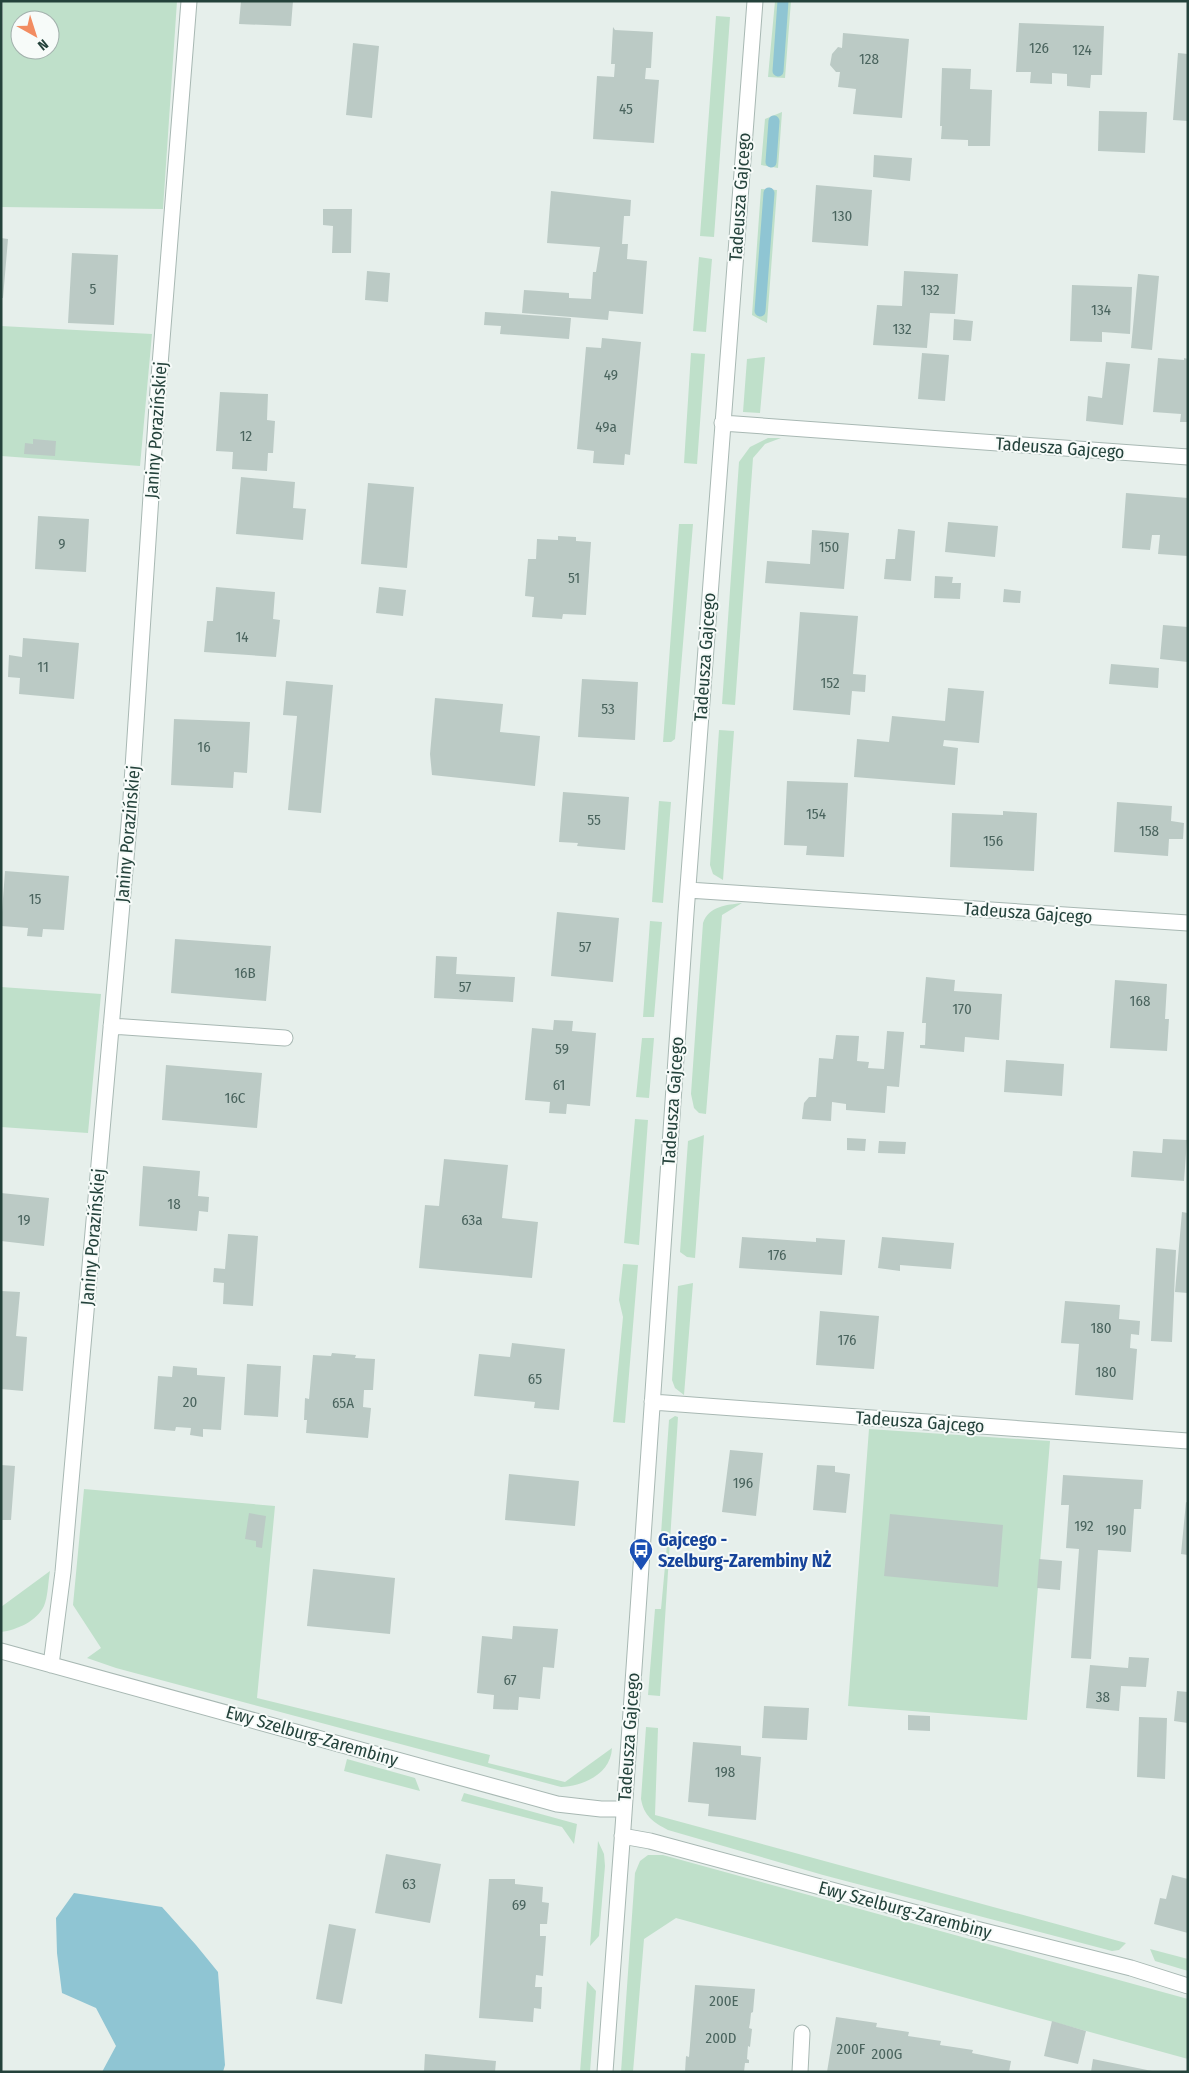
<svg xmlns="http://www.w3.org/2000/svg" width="1189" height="2073" viewBox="0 0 1189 2073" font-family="'Fira Sans Condensed',sans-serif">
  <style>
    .green { fill: #bfe0ca; fill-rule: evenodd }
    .water { fill: #8fc5d3 }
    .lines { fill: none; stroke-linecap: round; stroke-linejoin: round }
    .stream { stroke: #8fc5d3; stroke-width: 11 }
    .building { fill: #bbcac5 }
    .minor-casing { stroke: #a8b8b3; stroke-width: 17 }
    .minor { stroke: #fff; stroke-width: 15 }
    .labels { text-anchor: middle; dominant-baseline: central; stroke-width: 4; stroke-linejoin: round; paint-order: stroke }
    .number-label { font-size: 15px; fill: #4a645e }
    .street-label { font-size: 18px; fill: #24423b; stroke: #f7fbf9 }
    .transit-label { font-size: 18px; font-weight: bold; fill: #164399; stroke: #f7fbf9; text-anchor: start }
  </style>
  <rect width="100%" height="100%" fill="#e6efeb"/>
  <path class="green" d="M 3,1 L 177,1 L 163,209 L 1,207 ZM 20,20 L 50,20 L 50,50 L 20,50 Z
    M 775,1 L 791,1 L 785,78 L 768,77 Z
    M 716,16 L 730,17 L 714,237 L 700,236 Z
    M 782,112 L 778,168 L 761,165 L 765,119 Z
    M 761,189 L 777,190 L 767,323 L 752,315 Z
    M 699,257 L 712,259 L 706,332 L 693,331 Z
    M 1,326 L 152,334 L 140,466 L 1,456 Z
    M 691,353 L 705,354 L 697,464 L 684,463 Z
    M 765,357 L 760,413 L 743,412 L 747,359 Z
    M 768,438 L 781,438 L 765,444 L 753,458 L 735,705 L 722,704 L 739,462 L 750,447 Z
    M 679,524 L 693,524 L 675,739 L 671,742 L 663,742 Z
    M 719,730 L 734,731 L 723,880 L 713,874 L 710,865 Z
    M 659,801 L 671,802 L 663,903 L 652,902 Z
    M 742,903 L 722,915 L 706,1114 L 699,1113 L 694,1108 L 691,1094 L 703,923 C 709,906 726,905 742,903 Z
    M 650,921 L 662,922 L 654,1017 L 643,1017 Z
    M 1,987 L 101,994 L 88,1133 L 1,1127 Z
    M 642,1038 L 654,1038 L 649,1098 L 636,1097 Z
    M 635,1119 L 648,1120 L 639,1245 L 624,1243 Z
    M 704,1135 L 695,1258 L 687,1257 L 680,1252 L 688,1141 Z
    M 623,1264 L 638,1265 L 625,1423 L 613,1422 L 623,1317 L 619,1300 Z
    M 693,1283 L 684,1395 L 675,1388 L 672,1380 L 678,1286 Z
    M 675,1416 L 678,1417 L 660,1696 L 648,1695 L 655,1609 L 661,1609 L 668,1534 L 661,1534 L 669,1420 Z
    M 869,1429 L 1050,1441 L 1027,1720 L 848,1706 Z
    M 84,1489 L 275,1506 L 257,1698 L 490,1755 L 488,1763 L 565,1782 L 612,1748 C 611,1774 583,1786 561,1787 L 116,1668 L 87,1658 L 101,1648 L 73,1605 Z
    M 50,1571 C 48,1582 48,1597 44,1606 C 37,1621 17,1630 1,1632 L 1,1607 Z
    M 646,1727 L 658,1728 L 655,1815 L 1126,1943 L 1119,1950 L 1112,1951 L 823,1875 L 668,1830 C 653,1822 644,1816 641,1799 Z
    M 347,1759 L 415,1778 L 420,1791 L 344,1771 Z
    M 464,1793 L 577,1824 L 574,1844 L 562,1827 L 461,1801 Z
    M 598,1841 L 604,1854 L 605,1866 L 599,1936 L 590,1946 Z
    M 648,1855 L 663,1855 L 1188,1999 L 1188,2059 L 676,1918 L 644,1939 L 633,2072 L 621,2072 L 635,1873 L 640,1861 Z
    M 1150,1949 L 1188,1959 L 1188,1971 L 1155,1961 Z
    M 587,1981 L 596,1991 L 590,2072 L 580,2072 Z"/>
  <path class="water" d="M 74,1893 L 162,1907 L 196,1945 L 218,1972 L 225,2065 L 223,2072 L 102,2072 L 116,2046 L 96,2008 L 62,1993 L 57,1953 L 56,1918 Z"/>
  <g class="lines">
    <path class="stream" d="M 778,71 L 783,1
      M 771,162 L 774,121
      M 760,311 L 769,193"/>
  </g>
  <path class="building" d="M 241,1 L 293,1 L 291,26 L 239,24 Z
    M 1019,23 L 1104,26 L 1102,75 L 1091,75 L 1090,88 L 1067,86 L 1067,74 L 1052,73 L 1052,84 L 1030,83 L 1031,72 L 1016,72 Z
    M 613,27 L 615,30 L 653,32 L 651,68 L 646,68 L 645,79 L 659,80 L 654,143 L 593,139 L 597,76 L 614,77 L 615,64 L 611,64 Z
    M 843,33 L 909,39 L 902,118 L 853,114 L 856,89 L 838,87 L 840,72 L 836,72 L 830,65 L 832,54 L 838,47 L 842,48 Z
    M 353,43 L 379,46 L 372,118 L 346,115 Z
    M 1178,53 L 1188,54 L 1188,121 L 1173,120 Z
    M 942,68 L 971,69 L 970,89 L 992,90 L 990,146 L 968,146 L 968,140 L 941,139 L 942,126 L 940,126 Z
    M 1099,111 L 1147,112 L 1145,153 L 1098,151 Z
    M 874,155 L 912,158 L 910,181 L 873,177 Z
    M 816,185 L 872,190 L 868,246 L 812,242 Z
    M 551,191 L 631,200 L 630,216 L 624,216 L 622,244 L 628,244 L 627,259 L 647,261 L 643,314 L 609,311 L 608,320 L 522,313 L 524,290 L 569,293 L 569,298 L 591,299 L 593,272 L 596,272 L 600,247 L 547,243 Z
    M 323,209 L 352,209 L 351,253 L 332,253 L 333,226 L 323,225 Z
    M 1,238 L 8,239 L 3,298 L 1,298 Z
    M 72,253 L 118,255 L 114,325 L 68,323 Z
    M 367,271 L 390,273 L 388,302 L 365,300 Z
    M 904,271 L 958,274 L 955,314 L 930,313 L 927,348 L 873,345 L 877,305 L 902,306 Z
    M 1138,274 L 1159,276 L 1152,350 L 1131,348 Z
    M 1072,285 L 1132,287 L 1130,334 L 1102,332 L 1102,342 L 1070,341 Z
    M 485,312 L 571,318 L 569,339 L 500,334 L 501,326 L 484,325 Z
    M 954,319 L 973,321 L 971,341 L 953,340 Z
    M 602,338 L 641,342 L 630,455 L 625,454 L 624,465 L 593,463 L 594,451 L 577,449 L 586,347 L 601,348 Z
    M 922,353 L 949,355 L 945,401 L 918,399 Z
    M 1158,358 L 1184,360 L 1184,358 L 1188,359 L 1188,422 L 1180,422 L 1181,414 L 1153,412 Z
    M 1106,362 L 1130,364 L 1123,425 L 1086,421 L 1088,396 L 1102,398 Z
    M 220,392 L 268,394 L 267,420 L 275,421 L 273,453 L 268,453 L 267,471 L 232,469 L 233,452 L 216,451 Z
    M 33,439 L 56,441 L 55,456 L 24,454 L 25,443 L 33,444 Z
    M 241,477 L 295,482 L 293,508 L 306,509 L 303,540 L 236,534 Z
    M 368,483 L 414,487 L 407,568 L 361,564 Z
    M 1126,493 L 1188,498 L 1188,556 L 1158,554 L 1160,535 L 1152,535 L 1150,550 L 1122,548 Z
    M 38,516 L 89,519 L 86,572 L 35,569 Z
    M 948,522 L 998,526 L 995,557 L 945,552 Z
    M 898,529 L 915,531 L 911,581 L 884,579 L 886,559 L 895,559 Z
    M 812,530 L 849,533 L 844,589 L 765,583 L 767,561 L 810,564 Z
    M 558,536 L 576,537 L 576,541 L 591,542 L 586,615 L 563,614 L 562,619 L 532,617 L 534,597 L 525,596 L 528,559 L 536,559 L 537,539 L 558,540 Z
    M 935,576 L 953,577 L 952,583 L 961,583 L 960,599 L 934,598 Z
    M 216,587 L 275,592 L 273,619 L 280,620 L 276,657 L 204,652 L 207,621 L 213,621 Z
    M 379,587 L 406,590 L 403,616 L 376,613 Z
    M 1004,589 L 1021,591 L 1020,603 L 1003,602 Z
    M 800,612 L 858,616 L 853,674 L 866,675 L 865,692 L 852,691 L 850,715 L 793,710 Z
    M 1163,625 L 1188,627 L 1188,662 L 1160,659 Z
    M 23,638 L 79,643 L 74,699 L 19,694 L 20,678 L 8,677 L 9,655 L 22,657 Z
    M 1111,664 L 1159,668 L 1158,688 L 1109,684 Z
    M 582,679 L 638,682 L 635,740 L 578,737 Z
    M 286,681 L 333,685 L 321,813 L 288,810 L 297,716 L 283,715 Z
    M 948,688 L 984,691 L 979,743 L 944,740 L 943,746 L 958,748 L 955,785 L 854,777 L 857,739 L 889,742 L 892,716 L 945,721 Z
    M 435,698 L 503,704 L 500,732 L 540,736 L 535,786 L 432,775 L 430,754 Z
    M 174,719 L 250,722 L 247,773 L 234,772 L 233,788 L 171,785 Z
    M 787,781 L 848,783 L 844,857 L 806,855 L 807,846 L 784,845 Z
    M 563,792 L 629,797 L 625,850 L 577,846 L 578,843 L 559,842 Z
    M 1117,802 L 1172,806 L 1171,821 L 1184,823 L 1183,839 L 1169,839 L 1168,856 L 1114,852 Z
    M 1003,811 L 1037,813 L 1034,871 L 950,867 L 952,813 L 1003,815 Z
    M 5,871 L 69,876 L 64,930 L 43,929 L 42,937 L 27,936 L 28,928 L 1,926 Z
    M 557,912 L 619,918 L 613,982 L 551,976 Z
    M 175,939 L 271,946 L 266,1001 L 171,993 Z
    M 436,956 L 457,957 L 456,974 L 515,977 L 513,1002 L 434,998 Z
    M 926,977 L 955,980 L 954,991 L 1002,994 L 999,1040 L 965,1037 L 964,1052 L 920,1048 L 920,1045 L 925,1045 L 926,1023 L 922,1023 Z
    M 1115,980 L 1167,984 L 1165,1019 L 1169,1019 L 1167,1051 L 1110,1048 Z
    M 554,1020 L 573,1021 L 572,1031 L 596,1033 L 590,1106 L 567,1104 L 566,1114 L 549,1113 L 550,1102 L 525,1100 L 532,1028 L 553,1030 Z
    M 887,1031 L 904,1032 L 899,1087 L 887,1086 L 885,1113 L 846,1110 L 846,1104 L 832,1102 L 831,1121 L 802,1119 L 804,1103 L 809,1097 L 816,1097 L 819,1058 L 833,1059 L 836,1035 L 859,1036 L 857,1061 L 869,1062 L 868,1068 L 884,1069 Z
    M 1006,1060 L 1064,1064 L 1062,1096 L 1004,1092 Z
    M 166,1065 L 262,1073 L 257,1128 L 162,1120 Z
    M 847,1138 L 866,1139 L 865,1151 L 847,1150 Z
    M 1163,1139 L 1187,1140 L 1184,1181 L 1131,1177 L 1133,1151 L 1162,1153 Z
    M 879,1141 L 906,1142 L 905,1154 L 878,1153 Z
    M 444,1159 L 508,1165 L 502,1218 L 538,1222 L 532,1278 L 419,1268 L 425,1205 L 439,1206 Z
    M 143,1166 L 200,1171 L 198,1196 L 209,1197 L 208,1212 L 199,1211 L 197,1231 L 139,1226 Z
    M 1,1193 L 49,1198 L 44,1246 L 1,1241 Z
    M 1182,1212 L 1188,1213 L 1188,1293 L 1175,1292 Z
    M 228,1234 L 258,1236 L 253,1306 L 223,1304 L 224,1283 L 213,1282 L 214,1268 L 225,1269 Z
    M 742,1237 L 816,1242 L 816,1238 L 845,1240 L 842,1275 L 739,1268 Z
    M 882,1237 L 954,1243 L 951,1269 L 900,1265 L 900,1271 L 878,1268 Z
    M 1156,1248 L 1176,1250 L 1172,1342 L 1151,1341 Z
    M 1,1291 L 20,1292 L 16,1336 L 27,1337 L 23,1391 L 1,1389 Z
    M 1065,1301 L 1120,1305 L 1119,1319 L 1140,1321 L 1139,1335 L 1131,1334 L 1130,1348 L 1137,1349 L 1133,1400 L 1075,1395 L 1079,1344 L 1061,1343 Z
    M 820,1311 L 879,1316 L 874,1369 L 816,1365 Z
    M 512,1343 L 565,1349 L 559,1410 L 534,1408 L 535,1402 L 474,1396 L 479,1354 L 510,1357 Z
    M 332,1353 L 356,1355 L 355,1358 L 375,1359 L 373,1390 L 364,1390 L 363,1407 L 371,1408 L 368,1438 L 306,1433 L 307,1420 L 304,1420 L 305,1398 L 309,1399 L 313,1355 L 331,1356 Z
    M 247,1364 L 281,1366 L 278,1417 L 244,1415 Z
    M 173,1366 L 197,1368 L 197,1375 L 225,1377 L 221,1430 L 203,1429 L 203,1437 L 190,1435 L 191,1428 L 176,1427 L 175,1431 L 154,1429 L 158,1376 L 172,1377 Z
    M 730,1450 L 763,1453 L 756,1516 L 722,1512 Z
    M 1,1465 L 15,1466 L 11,1520 L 1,1520 Z
    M 817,1465 L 835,1466 L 835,1472 L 850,1474 L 846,1513 L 813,1510 Z
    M 509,1474 L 579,1481 L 575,1526 L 505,1520 Z
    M 1063,1475 L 1143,1480 L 1141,1509 L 1134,1509 L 1131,1552 L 1098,1550 L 1091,1659 L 1071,1658 L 1079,1549 L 1066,1548 L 1069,1505 L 1061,1505 Z
    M 1186,1502 L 1188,1503 L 1188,1555 L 1181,1554 Z
    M 249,1513 L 266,1516 L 262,1548 L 256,1547 L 256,1541 L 245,1539 Z
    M 890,1514 L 1003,1525 L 998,1587 L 884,1576 Z
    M 1039,1559 L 1062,1561 L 1060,1590 L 1037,1588 Z
    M 313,1569 L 395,1578 L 390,1634 L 307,1626 Z
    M 513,1626 L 558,1629 L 554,1668 L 543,1667 L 540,1699 L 519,1697 L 518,1710 L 493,1709 L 494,1695 L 477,1693 L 482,1636 L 512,1639 Z
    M 1129,1657 L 1149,1658 L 1146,1687 L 1121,1686 L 1119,1711 L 1086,1708 L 1090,1665 L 1128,1668 Z
    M 1177,1691 L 1188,1692 L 1188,1723 L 1174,1721 Z
    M 764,1706 L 809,1708 L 807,1740 L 762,1738 Z
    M 908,1715 L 930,1716 L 930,1731 L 908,1730 Z
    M 1139,1717 L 1167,1718 L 1165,1779 L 1137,1777 Z
    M 693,1742 L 741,1746 L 741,1755 L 761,1757 L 756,1820 L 708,1816 L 709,1804 L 688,1802 Z
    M 386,1854 L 441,1864 L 430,1923 L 375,1913 Z
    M 1172,1875 L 1188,1879 L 1188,1933 L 1154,1924 L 1160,1898 L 1166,1899 Z
    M 489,1879 L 515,1879 L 515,1884 L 543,1887 L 542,1902 L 549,1903 L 547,1924 L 540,1924 L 540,1936 L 546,1936 L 543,1976 L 536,1975 L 535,1987 L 542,1987 L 541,2009 L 534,2008 L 533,2022 L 479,2018 Z
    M 329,1924 L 356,1929 L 342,2004 L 316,1999 Z
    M 695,1985 L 755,1989 L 753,2012 L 751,2013 L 750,2023 L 749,2028 L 752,2029 L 750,2047 L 748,2046 L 747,2059 L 749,2060 L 749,2063 L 745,2063 L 744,2072 L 685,2072 L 686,2056 L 689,2057 Z
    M 836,2017 L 877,2023 L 876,2027 L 909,2032 L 908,2036 L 941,2041 L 940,2045 L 973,2050 L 972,2053 L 1011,2061 L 1009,2072 L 827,2072 Z
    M 1052,2021 L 1086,2031 L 1078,2064 L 1044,2056 Z
    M 425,2054 L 496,2061 L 495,2072 L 424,2072 Z
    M 1093,2059 L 1152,2071 L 1152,2072 L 1091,2072 Z"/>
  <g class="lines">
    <g class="minor-casing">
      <path id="minor" d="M 722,423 L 1188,457
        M 688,890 L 1188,923
        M 111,1026 L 285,1038
        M 652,1402 L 1188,1441
        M 1,1651 L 557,1804 L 601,1809 L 624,1809
        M 51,1665 L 63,1572 L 130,813 L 158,390 L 189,1
        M 622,1836 L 650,1841 L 980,1930 L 1131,1968 L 1188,1986
        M 605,2072 L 623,1828 L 686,913 L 755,1
        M 800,2072 L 802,2033"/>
    </g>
    <use href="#minor" class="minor"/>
  </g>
  <defs>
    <g id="bus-pin" transform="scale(1.25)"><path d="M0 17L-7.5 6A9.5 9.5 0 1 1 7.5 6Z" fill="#1a4fb4" stroke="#f7fbf9"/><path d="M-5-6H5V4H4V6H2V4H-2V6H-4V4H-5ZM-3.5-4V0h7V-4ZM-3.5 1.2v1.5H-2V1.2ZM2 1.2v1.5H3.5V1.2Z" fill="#fff"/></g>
  </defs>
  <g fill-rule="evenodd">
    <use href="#bus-pin" x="641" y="1550"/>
  </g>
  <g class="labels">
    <g class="number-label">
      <text x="1039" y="48">126</text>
      <text x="1082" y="50">124</text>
      <text x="869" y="59">128</text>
      <text x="626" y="109">45</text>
      <text x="842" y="216">130</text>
      <text x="93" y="289">5</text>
      <text x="930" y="290">132</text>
      <text x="1101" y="310">134</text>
      <text x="902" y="329">132</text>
      <text x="611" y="375">49</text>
      <text x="606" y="427">49a</text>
      <text x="246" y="436">12</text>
      <text x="62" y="544">9</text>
      <text x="829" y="547">150</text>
      <text x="574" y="578">51</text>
      <text x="242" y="637">14</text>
      <text x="43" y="667">11</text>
      <text x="830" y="683">152</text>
      <text x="608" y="709">53</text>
      <text x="204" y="747">16</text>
      <text x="816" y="814">154</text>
      <text x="594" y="820">55</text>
      <text x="1149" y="831">158</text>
      <text x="993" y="841">156</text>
      <text x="35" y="899">15</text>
      <text x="585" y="947">57</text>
      <text x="245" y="973">16B</text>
      <text x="465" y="987">57</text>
      <text x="1140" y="1001">168</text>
      <text x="962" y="1009">170</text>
      <text x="562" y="1049">59</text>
      <text x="559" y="1085">61</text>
      <text x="235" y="1098">16C</text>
      <text x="174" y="1204">18</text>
      <text x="24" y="1220">19</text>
      <text x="472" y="1220">63a</text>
      <text x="777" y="1255">176</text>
      <text x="1101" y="1328">180</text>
      <text x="847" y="1340">176</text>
      <text x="1106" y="1372">180</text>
      <text x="535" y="1379">65</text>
      <text x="190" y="1402">20</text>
      <text x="343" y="1403">65A</text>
      <text x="743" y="1483">196</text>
      <text x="1084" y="1526">192</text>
      <text x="1116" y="1530">190</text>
      <text x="510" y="1680">67</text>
      <text x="1103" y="1697">38</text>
      <text x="725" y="1772">198</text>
      <text x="409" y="1884">63</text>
      <text x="519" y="1905">69</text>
      <text x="724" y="2001">200E</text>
      <text x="721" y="2038">200D</text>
      <text x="851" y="2049">200F</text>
      <text x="887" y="2054">200G</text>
    </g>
    <g class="street-label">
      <text transform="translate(740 197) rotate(-86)">Tadeusza Gajcego</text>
      <text transform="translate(156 430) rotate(-86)">Janiny Porazińskiej</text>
      <text transform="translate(1060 448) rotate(4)">Tadeusza Gajcego</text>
      <text transform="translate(705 657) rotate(-86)">Tadeusza Gajcego</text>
      <text transform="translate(128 834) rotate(-85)">Janiny Porazińskiej</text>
      <text transform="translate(1028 913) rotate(4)">Tadeusza Gajcego</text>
      <text transform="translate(673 1101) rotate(-86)">Tadeusza Gajcego</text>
      <text transform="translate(93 1237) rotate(-85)">Janiny Porazińskiej</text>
      <text transform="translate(920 1422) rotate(4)">Tadeusza Gajcego</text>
      <text transform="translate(312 1736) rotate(16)">Ewy Szelburg-Zarembiny</text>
      <text transform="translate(629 1737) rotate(-86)">Tadeusza Gajcego</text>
      <text transform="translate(905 1910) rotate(15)">Ewy Szelburg-Zarembiny</text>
    </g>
    <g class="transit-label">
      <text x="658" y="1540">Gajcego -<tspan x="658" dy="21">Szelburg-Zarembiny NŻ</tspan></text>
    </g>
  </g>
  <rect width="1189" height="2073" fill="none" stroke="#24423b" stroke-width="5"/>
  <g transform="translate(35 35) rotate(141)"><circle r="24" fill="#f7fbf9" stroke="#a3b1ad"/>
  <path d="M0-4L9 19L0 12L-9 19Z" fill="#f28c61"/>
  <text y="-8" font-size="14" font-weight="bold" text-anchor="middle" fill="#24423b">N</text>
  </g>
</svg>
